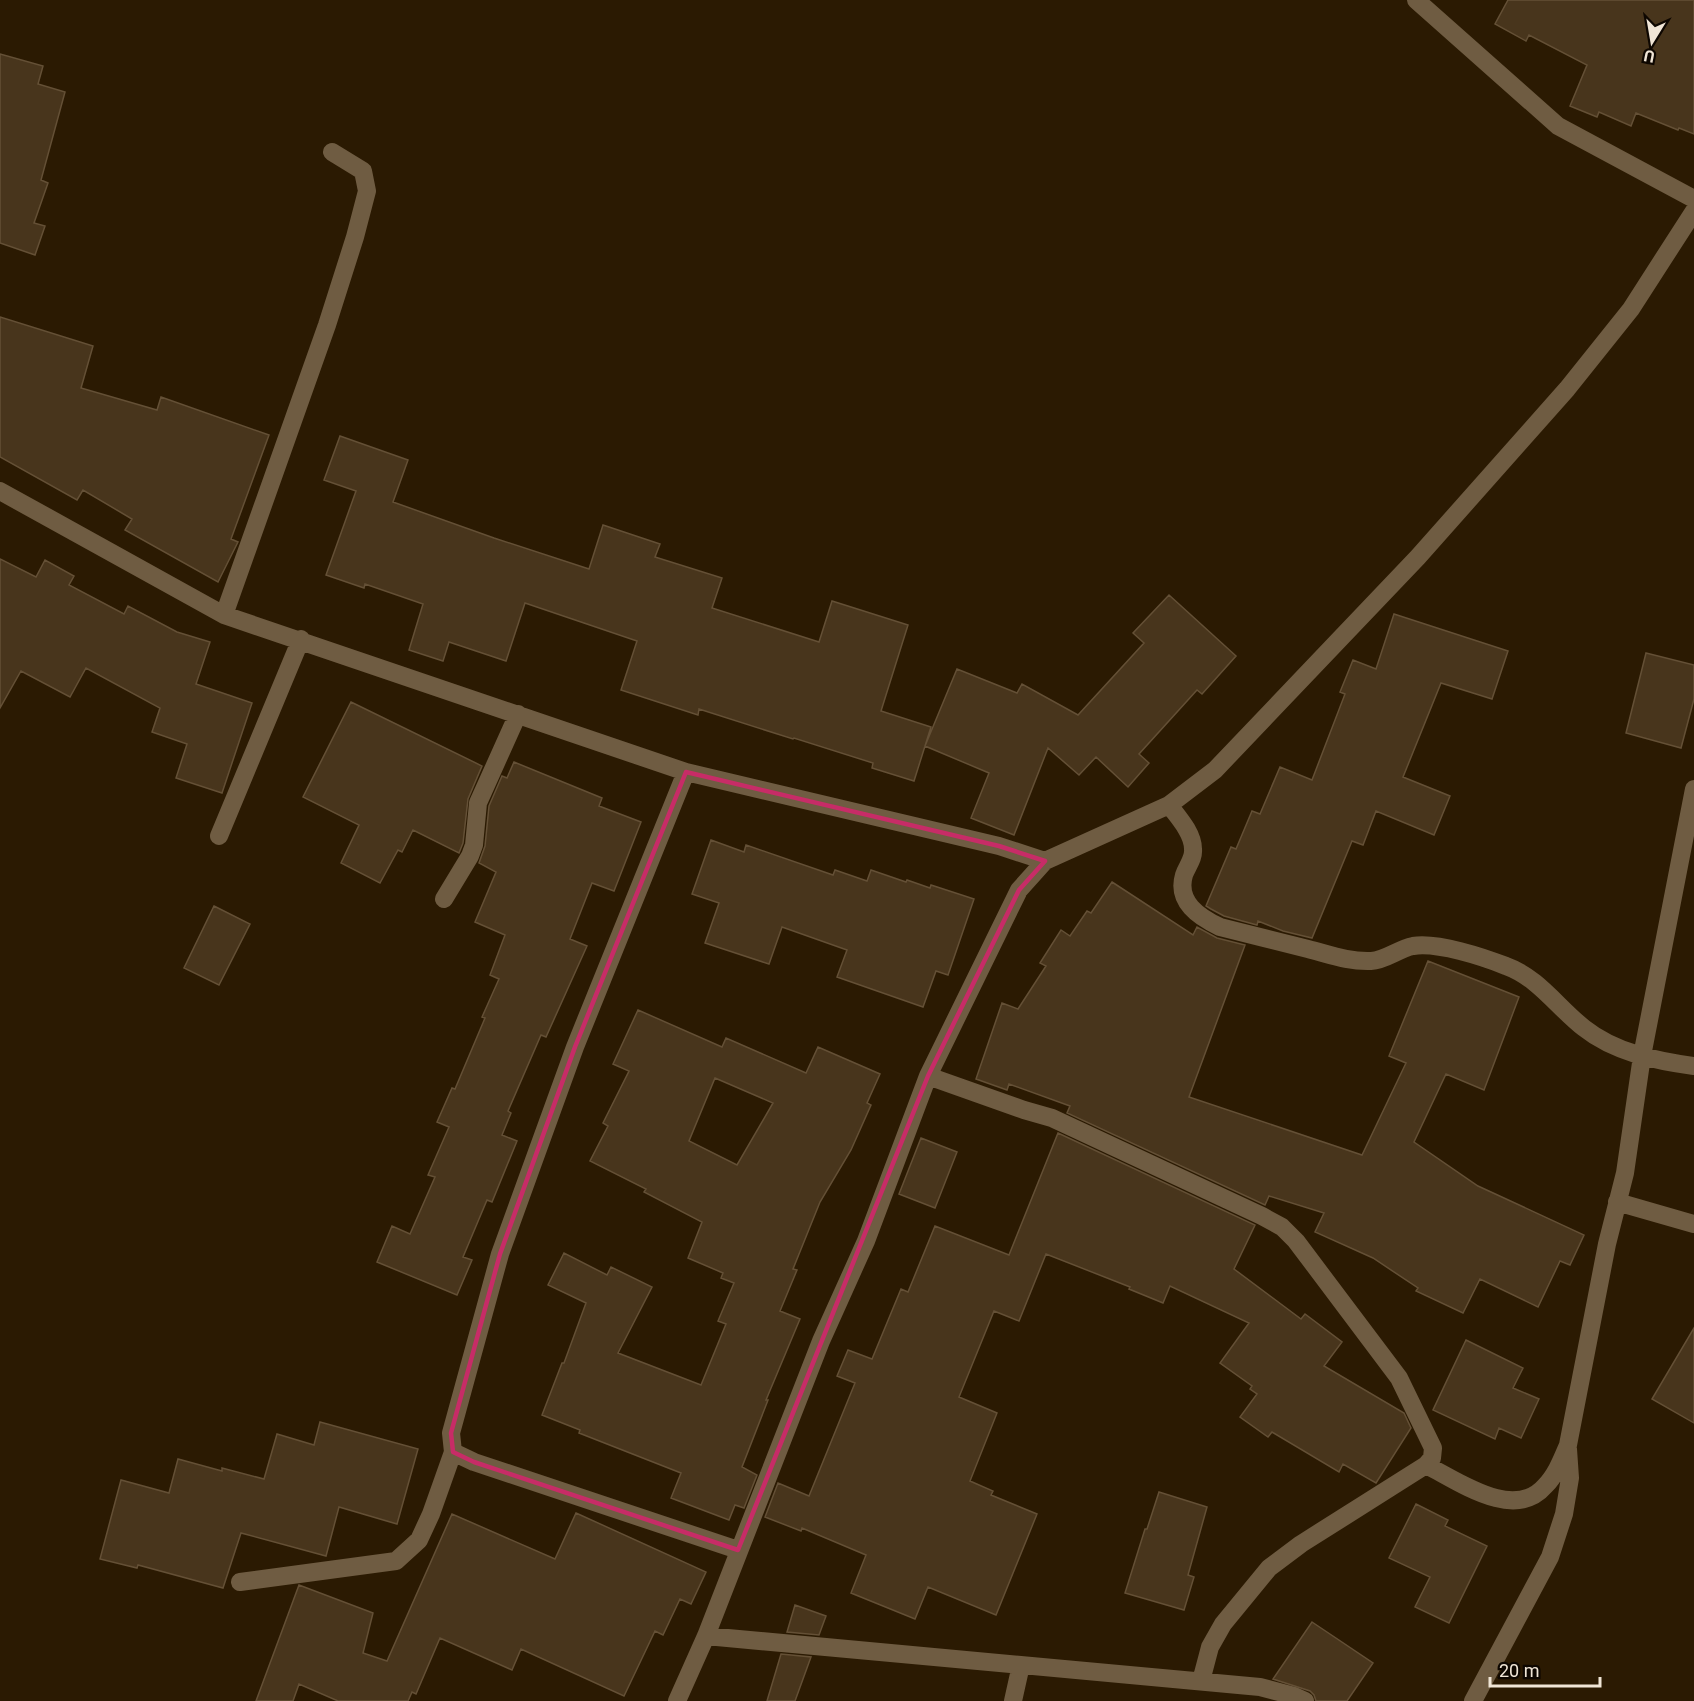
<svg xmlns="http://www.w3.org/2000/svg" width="1694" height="1701" viewBox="0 0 1694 1701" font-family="Roboto,sans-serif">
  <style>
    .building { fill: #48351c; stroke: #645036; stroke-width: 1.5; fill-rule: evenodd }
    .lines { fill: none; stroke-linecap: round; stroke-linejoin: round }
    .street { stroke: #6f5c42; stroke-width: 18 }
    .marked { fill: none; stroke: #c72c67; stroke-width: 4.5; stroke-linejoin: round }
  </style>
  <rect width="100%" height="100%" fill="#2b1a02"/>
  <path class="building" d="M 1508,0 L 1694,0 L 1694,134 L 1679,128 L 1678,130 L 1636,113 L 1631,126 L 1599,112 L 1597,117 L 1570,106 L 1587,65 L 1529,35 L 1526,41 L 1495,24 Z
    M 0,54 L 43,66 L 38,84 L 65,92 L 41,180 L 48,183 L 34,223 L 45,226 L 35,255 L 0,243 Z
    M 0,317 L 93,346 L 81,388 L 157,410 L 161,397 L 269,435 L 231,539 L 238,542 L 218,582 L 125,530 L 132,519 L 83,490 L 77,500 L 0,457 Z
    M 340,436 L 408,460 L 393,502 L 494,538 L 589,569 L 603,525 L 660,544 L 655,557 L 722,578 L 712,608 L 819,642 L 832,601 L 908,625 L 881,711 L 931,727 L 914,781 L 872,768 L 873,763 L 794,738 L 793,739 L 699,709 L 698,715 L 621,690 L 637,641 L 525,603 L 506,661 L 449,642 L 443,661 L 409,650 L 423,604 L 365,584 L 364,588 L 326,575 L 356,491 L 324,480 Z
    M 0,559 L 36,577 L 45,560 L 74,576 L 69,585 L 124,614 L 128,606 L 177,632 L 210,642 L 196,684 L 252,703 L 222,793 L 176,778 L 187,744 L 152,732 L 160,708 L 86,668 L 70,697 L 21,671 L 0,708 Z
    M 1169,595 L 1236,656 L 1202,694 L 1197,690 L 1139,754 L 1149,763 L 1128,787 L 1096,757 L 1079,775 L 1048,748 L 1014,835 L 971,818 L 989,773 L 925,746 L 957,669 L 1017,693 L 1022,684 L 1078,715 L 1144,643 L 1133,633 Z
    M 1394,614 L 1508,651 L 1492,699 L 1441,683 L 1403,777 L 1450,796 L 1434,835 L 1376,811 L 1363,845 L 1352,841 L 1312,938 L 1283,931 L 1258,921 L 1257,925 L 1224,916 L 1211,909 L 1206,906 L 1231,847 L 1236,849 L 1252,811 L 1260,814 L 1280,767 L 1312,780 L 1345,694 L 1340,692 L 1353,660 L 1376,669 Z
    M 1646,653 L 1694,665 L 1694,699 L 1681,748 L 1626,733 Z
    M 351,702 L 482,766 L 468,799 L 463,843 L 459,853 L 413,830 L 402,852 L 398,850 L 380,883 L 341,863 L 359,825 L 303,797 Z
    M 514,762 L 602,798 L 599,806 L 641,822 L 614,891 L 592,883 L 570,939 L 587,946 L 546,1037 L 541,1035 L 508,1111 L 511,1113 L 502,1135 L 517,1141 L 492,1202 L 487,1200 L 463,1257 L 472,1260 L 457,1295 L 377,1262 L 392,1226 L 410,1234 L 435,1177 L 428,1175 L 449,1127 L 437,1122 L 452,1088 L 455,1089 L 485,1018 L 482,1017 L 499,979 L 490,975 L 505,935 L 475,922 L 496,872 L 479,863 L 485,846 L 489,806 L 502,776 L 507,778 Z
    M 711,840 L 744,852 L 746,845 L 833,875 L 835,870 L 867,881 L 871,870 L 906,882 L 907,880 L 930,888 L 931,885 L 974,899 L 948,975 L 936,971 L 923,1007 L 837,977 L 847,950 L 782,927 L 769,964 L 705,943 L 719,903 L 692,894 Z
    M 1112,882 L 1193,935 L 1197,927 L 1217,938 L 1245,945 L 1189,1097 L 1362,1155 L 1406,1063 L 1389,1056 L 1428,961 L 1519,997 L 1484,1090 L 1446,1074 L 1414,1142 L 1478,1186 L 1584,1235 L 1570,1265 L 1560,1261 L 1538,1307 L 1480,1279 L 1463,1313 L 1416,1291 L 1418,1288 L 1373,1258 L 1315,1232 L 1324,1213 L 1269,1196 L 1265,1205 L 1067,1113 L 1070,1106 L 1009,1084 L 1007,1090 L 976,1079 L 1002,1003 L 1018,1009 L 1046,966 L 1040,963 L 1061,930 L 1070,936 L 1087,911 L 1091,913 Z
    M 214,906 L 250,924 L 219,985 L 184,968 Z
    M 638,1010 L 722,1047 L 726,1038 L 806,1073 L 818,1047 L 880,1074 L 867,1103 L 871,1105 L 851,1150 L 820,1202 L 793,1269 L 797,1270 L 780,1311 L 800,1319 L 766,1400 L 768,1400 L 742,1467 L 757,1475 L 744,1508 L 735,1505 L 729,1520 L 671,1498 L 681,1473 L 579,1433 L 580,1430 L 542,1415 L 562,1363 L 564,1363 L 586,1303 L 548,1285 L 564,1253 L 607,1275 L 611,1267 L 652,1287 L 618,1353 L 701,1385 L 726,1324 L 718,1321 L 734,1283 L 721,1278 L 723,1273 L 688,1258 L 702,1222 L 644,1192 L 646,1189 L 590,1161 L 608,1126 L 603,1123 L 629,1071 L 613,1064 ZM 715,1078 L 773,1103 L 737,1165 L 689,1141 Z
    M 1058,1133 L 1255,1225 L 1234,1269 L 1301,1319 L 1305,1314 L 1342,1342 L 1324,1366 L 1404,1413 L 1411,1428 L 1376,1483 L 1343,1464 L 1339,1472 L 1272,1432 L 1268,1437 L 1240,1417 L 1257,1394 L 1250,1389 L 1252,1386 L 1220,1363 L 1249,1323 L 1170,1286 L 1163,1303 L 1129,1289 L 1130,1287 L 1046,1254 L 1019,1321 L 994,1311 L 959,1397 L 997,1413 L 970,1481 L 993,1491 L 991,1495 L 1037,1514 L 996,1615 L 928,1587 L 915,1619 L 851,1593 L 866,1555 L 802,1528 L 801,1531 L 765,1517 L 778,1483 L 809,1496 L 855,1383 L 837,1376 L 848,1350 L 872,1359 L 901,1289 L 908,1292 L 935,1226 L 1009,1255 Z
    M 921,1138 L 957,1152 L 935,1208 L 899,1194 Z
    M 1694,1328 L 1694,1423 L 1652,1399 Z
    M 1466,1340 L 1523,1368 L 1513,1388 L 1539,1399 L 1521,1438 L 1499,1428 L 1495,1439 L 1433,1410 Z
    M 320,1422 L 418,1449 L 397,1524 L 339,1507 L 326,1556 L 241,1533 L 223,1588 L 138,1565 L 137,1568 L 100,1559 L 121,1480 L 169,1493 L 178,1459 L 222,1471 L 222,1468 L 264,1479 L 277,1434 L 314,1445 Z
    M 1159,1492 L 1207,1507 L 1188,1575 L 1194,1577 L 1184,1610 L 1125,1593 L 1145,1529 L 1147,1529 Z
    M 1416,1504 L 1448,1520 L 1445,1526 L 1487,1546 L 1449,1623 L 1415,1607 L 1430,1577 L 1389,1558 Z
    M 576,1513 L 706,1572 L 691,1604 L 680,1599 L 663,1635 L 655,1631 L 624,1696 L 521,1649 L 512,1670 L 440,1638 L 416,1694 L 412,1692 L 408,1701 L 338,1701 L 299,1684 L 293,1701 L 256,1701 L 299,1585 L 373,1613 L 363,1653 L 387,1661 L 452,1514 L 555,1559 Z
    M 795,1605 L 826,1616 L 819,1635 L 787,1632 Z
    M 1312,1622 L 1373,1663 L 1347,1701 L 1316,1701 L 1314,1695 L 1310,1691 L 1273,1679 Z
    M 781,1654 L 811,1657 L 795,1701 L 767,1701 Z"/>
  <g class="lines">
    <path class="street" d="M 1416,0 L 1558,126 L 1694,199
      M 0,491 L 224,615 L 686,772 L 999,846 L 1045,861 L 1019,890 L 928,1076 L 866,1241 L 821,1341 L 706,1636 L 677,1701
      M 224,615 L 327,325 L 355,237 L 367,191 L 363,171 L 332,152
      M 1169,805 C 1178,817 1193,833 1193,849 C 1194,859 1187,866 1184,875 C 1176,902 1199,917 1220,927 C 1249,934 1279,942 1308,949 C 1328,954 1349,962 1371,961 C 1386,960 1398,949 1413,946 C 1438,942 1483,957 1506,966 C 1539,978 1557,1007 1584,1028 C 1614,1052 1656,1061 1694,1066
      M 219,836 L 301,639
      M 1045,861 L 1169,805 L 1215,770 L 1418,557 L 1567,389 L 1631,309 L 1694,211
      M 444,899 L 470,856 L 474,845 L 478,803 L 518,714
      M 928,1076 L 1024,1110 L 1052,1118 L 1262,1216 L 1282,1227 L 1296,1241 L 1399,1378 L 1433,1448 L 1432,1458 L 1426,1465 L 1301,1544 L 1269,1568 L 1223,1624 L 1210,1647 L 1201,1681
      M 1617,1202 L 1694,1224
      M 453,1452 L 474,1462 L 738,1550
      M 1426,1465 C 1458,1481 1514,1522 1545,1486 C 1556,1475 1562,1459 1568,1445 L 1607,1244 L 1625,1173 L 1642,1056 L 1694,789
      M 240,1582 L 396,1561 L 419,1540 L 431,1514 L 453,1452 L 451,1433 L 500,1254 L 575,1047 L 686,772
      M 706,1636 L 1260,1687 L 1294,1696 L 1305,1701
      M 1013,1701 L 1021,1665
      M 1473,1701 L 1550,1557 L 1564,1514 L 1570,1478 L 1568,1449"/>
  </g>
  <path class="marked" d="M 686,772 L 999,846 L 1045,861 L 1019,890 L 928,1076 L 738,1550 L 474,1462 L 453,1452 L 451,1433 L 500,1254 L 575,1047 Z"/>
  <g transform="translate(1652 42) rotate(191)" stroke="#0e0701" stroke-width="4.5" paint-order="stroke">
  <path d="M0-4.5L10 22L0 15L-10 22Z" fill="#f0e5d6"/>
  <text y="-9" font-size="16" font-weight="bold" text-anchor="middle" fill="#f0e5d6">U</text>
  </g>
  <path d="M1490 1677v9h110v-9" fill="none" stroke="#f0e5d6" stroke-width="3"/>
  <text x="1499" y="1677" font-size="18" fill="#f0e5d6" stroke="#0e0701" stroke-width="4.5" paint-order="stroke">20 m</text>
</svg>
